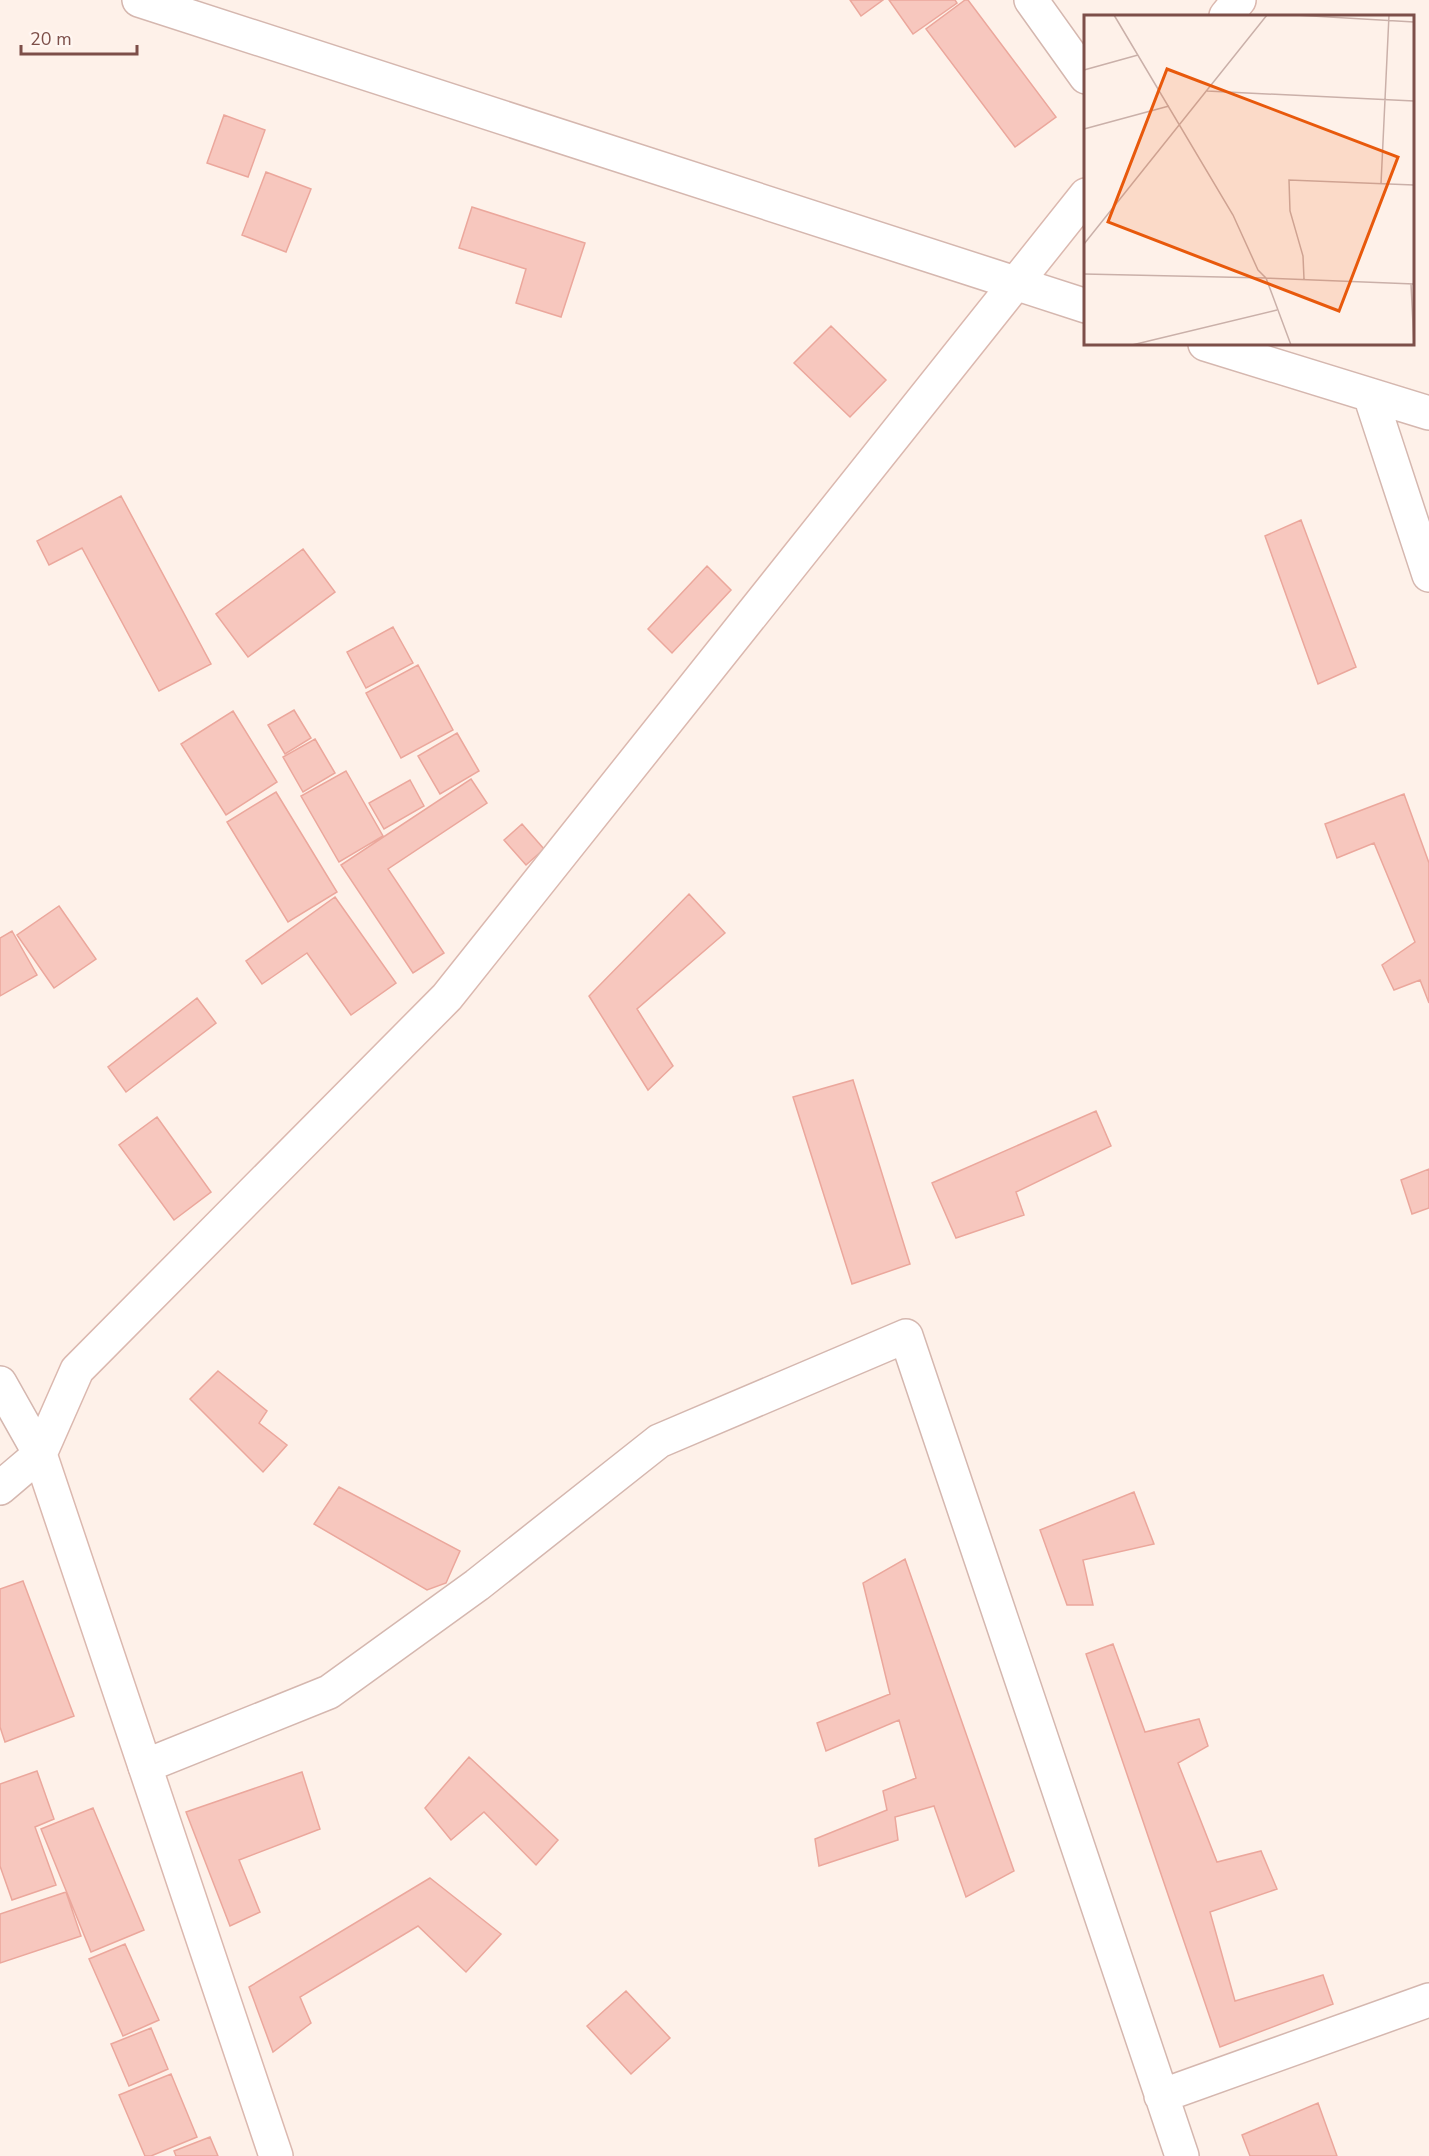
<svg xmlns="http://www.w3.org/2000/svg" width="1429" height="2156" viewBox="0 0 1429 2156" font-family="'Nunito Sans',sans-serif">
  <style>
    .building { fill: #f7c7be; stroke: #eba79c; stroke-width: 1.5 }
    .lines { fill: none; stroke-linecap: round; stroke-linejoin: round }
    .street-casing { stroke: #d5b7af; stroke-width: 36 }
    .secondary-casing { stroke: #dbb8af; stroke-width: 36 }
    .street { stroke: #fff; stroke-width: 33 }
    .secondary { stroke: #fff; stroke-width: 33 }
    .inset-road { fill: none; stroke: #cab0a9; stroke-width: 1.5 }
    .view { fill: #e8590c; fill-opacity: 0.15; stroke: #e8590c; stroke-width: 3 }
    .inset-edge { fill: none; stroke: #7d4f49; stroke-width: 3 }
  </style>
  <rect width="100%" height="100%" fill="#fef1e9"/>
  <path class="building" d="M 850,0 L 883,0 L 861,16 Z
    M 889,0 L 955,0 L 957,3 L 913,34 Z
    M 965,0 L 968,0 L 1056,117 L 1015,147 L 926,29 Z
    M 224,115 L 265,130 L 248,177 L 207,163 Z
    M 266,172 L 311,189 L 286,252 L 242,235 Z
    M 472,207 L 585,243 L 561,317 L 516,303 L 526,269 L 459,248 Z
    M 831,326 L 886,380 L 850,417 L 794,363 Z
    M 121,496 L 211,664 L 159,691 L 82,548 L 49,565 L 37,541 Z
    M 1301,520 L 1356,667 L 1318,684 L 1265,536 Z
    M 303,549 L 335,592 L 248,657 L 216,614 Z
    M 707,566 L 731,590 L 672,653 L 648,629 Z
    M 393,627 L 413,663 L 366,688 L 347,652 Z
    M 418,665 L 453,730 L 401,758 L 366,693 Z
    M 294,710 L 311,738 L 285,754 L 268,725 Z
    M 233,711 L 277,782 L 226,815 L 181,744 Z
    M 457,733 L 479,771 L 440,794 L 418,756 Z
    M 315,739 L 335,773 L 303,792 L 283,757 Z
    M 346,771 L 383,836 L 339,862 L 301,796 Z
    M 471,779 L 487,803 L 388,869 L 444,953 L 413,973 L 341,865 Z
    M 410,780 L 424,806 L 384,829 L 369,803 Z
    M 276,792 L 337,892 L 288,922 L 227,822 Z
    M 1404,794 L 1429,863 L 1429,1003 L 1420,980 L 1394,990 L 1382,965 L 1415,942 L 1374,843 L 1337,858 L 1325,824 Z
    M 522,824 L 544,849 L 526,865 L 504,840 Z
    M 689,894 L 725,933 L 637,1009 L 673,1066 L 648,1090 L 589,996 Z
    M 335,897 L 396,983 L 351,1015 L 307,953 L 262,984 L 246,961 Z
    M 59,906 L 96,959 L 54,988 L 17,935 Z
    M 12,931 L 37,975 L 0,996 L 0,938 Z
    M 197,998 L 216,1023 L 126,1092 L 108,1067 Z
    M 853,1080 L 910,1264 L 852,1284 L 793,1097 Z
    M 1096,1111 L 1111,1146 L 1016,1192 L 1024,1215 L 956,1238 L 932,1183 Z
    M 157,1117 L 211,1192 L 174,1220 L 119,1145 Z
    M 1429,1169 L 1429,1208 L 1412,1214 L 1401,1180 Z
    M 218,1371 L 267,1411 L 259,1423 L 287,1445 L 263,1472 L 190,1399 Z
    M 339,1487 L 460,1551 L 446,1583 L 427,1590 L 314,1524 Z
    M 1134,1492 L 1154,1544 L 1083,1560 L 1093,1605 L 1067,1605 L 1040,1530 Z
    M 905,1559 L 1014,1871 L 966,1897 L 934,1806 L 895,1817 L 898,1840 L 819,1866 L 815,1839 L 887,1810 L 883,1791 L 916,1778 L 899,1720 L 826,1751 L 817,1723 L 890,1694 L 863,1583 Z
    M 23,1581 L 74,1716 L 5,1742 L 0,1727 L 0,1589 Z
    M 1113,1644 L 1145,1732 L 1199,1719 L 1208,1746 L 1178,1763 L 1217,1862 L 1261,1851 L 1277,1889 L 1210,1912 L 1235,2001 L 1323,1975 L 1333,2004 L 1220,2047 L 1086,1654 Z
    M 469,1757 L 558,1840 L 536,1865 L 484,1812 L 451,1840 L 425,1808 Z
    M 37,1771 L 54,1819 L 35,1827 L 56,1885 L 12,1900 L 0,1866 L 0,1784 Z
    M 302,1772 L 320,1829 L 239,1860 L 260,1912 L 230,1926 L 186,1812 Z
    M 93,1808 L 144,1930 L 91,1952 L 41,1829 Z
    M 430,1878 L 501,1934 L 466,1972 L 418,1926 L 300,1997 L 311,2023 L 273,2052 L 249,1987 Z
    M 66,1892 L 81,1936 L 0,1963 L 0,1914 Z
    M 125,1944 L 159,2020 L 123,2036 L 89,1959 Z
    M 626,1991 L 670,2038 L 631,2074 L 587,2026 Z
    M 151,2028 L 168,2069 L 129,2086 L 111,2044 Z
    M 171,2074 L 197,2137 L 151,2156 L 145,2156 L 119,2095 Z
    M 1318,2103 L 1337,2156 L 1250,2156 L 1242,2135 Z
    M 210,2137 L 218,2156 L 176,2156 L 174,2151 Z"/>
  <g class="lines">
    <g class="street-casing">
      <path id="street" d="M 139,0 L 1086,306
        M 1031,0 L 1086,77
        M 1205,344 L 1429,413
        M 1370,395 L 1429,575
        M 0,1383 L 40,1454 L 0,1488
        M 145,1766 L 329,1692 L 477,1585 L 659,1441 L 906,1336 L 1182,2156
        M 1161,2096 L 1429,2000"/>
    </g>
    <g class="secondary-casing">
      <path id="secondary" d="M 1226,16 L 1239,0
        M 276,2156 L 40,1454 L 77,1370 L 447,997 L 1086,195"/>
    </g>
    <use href="#street" class="street"/>
    <use href="#secondary" class="secondary"/>
  </g>
  <g transform="translate(1084 15)">
    <rect width="330" height="330" fill="#fef1e9"/>
    <path class="inset-road" d="M 30,0 L 149,200 L 174,255 L 182,263 L 330,269M 211,0 L 330,7M 0,55 L 54,40M 123,76 L 330,86M 0,114 L 85,91M 297,169 L 305,0M 0,229 L 183,0M 0,259 L 182,263 L 207,330M 220,264 L 219,241 L 206,196 L 205,165 L 330,170M 327,269 L 330,330M 48,330 L 193,295"/>
    <path class="view" d="M 83,54 L 314,142 L 255,296 L 24,207 Z"/>
    <rect width="330" height="330" class="inset-edge"/>
  </g>
  <path d="M21 45v9h116v-9" fill="none" stroke="#7d4f49" stroke-width="3"/>
  <text x="30" y="45" font-size="18" fill="#7d4f49" stroke="#fff6f1" stroke-width="4.5" paint-order="stroke">20 m</text>
</svg>
